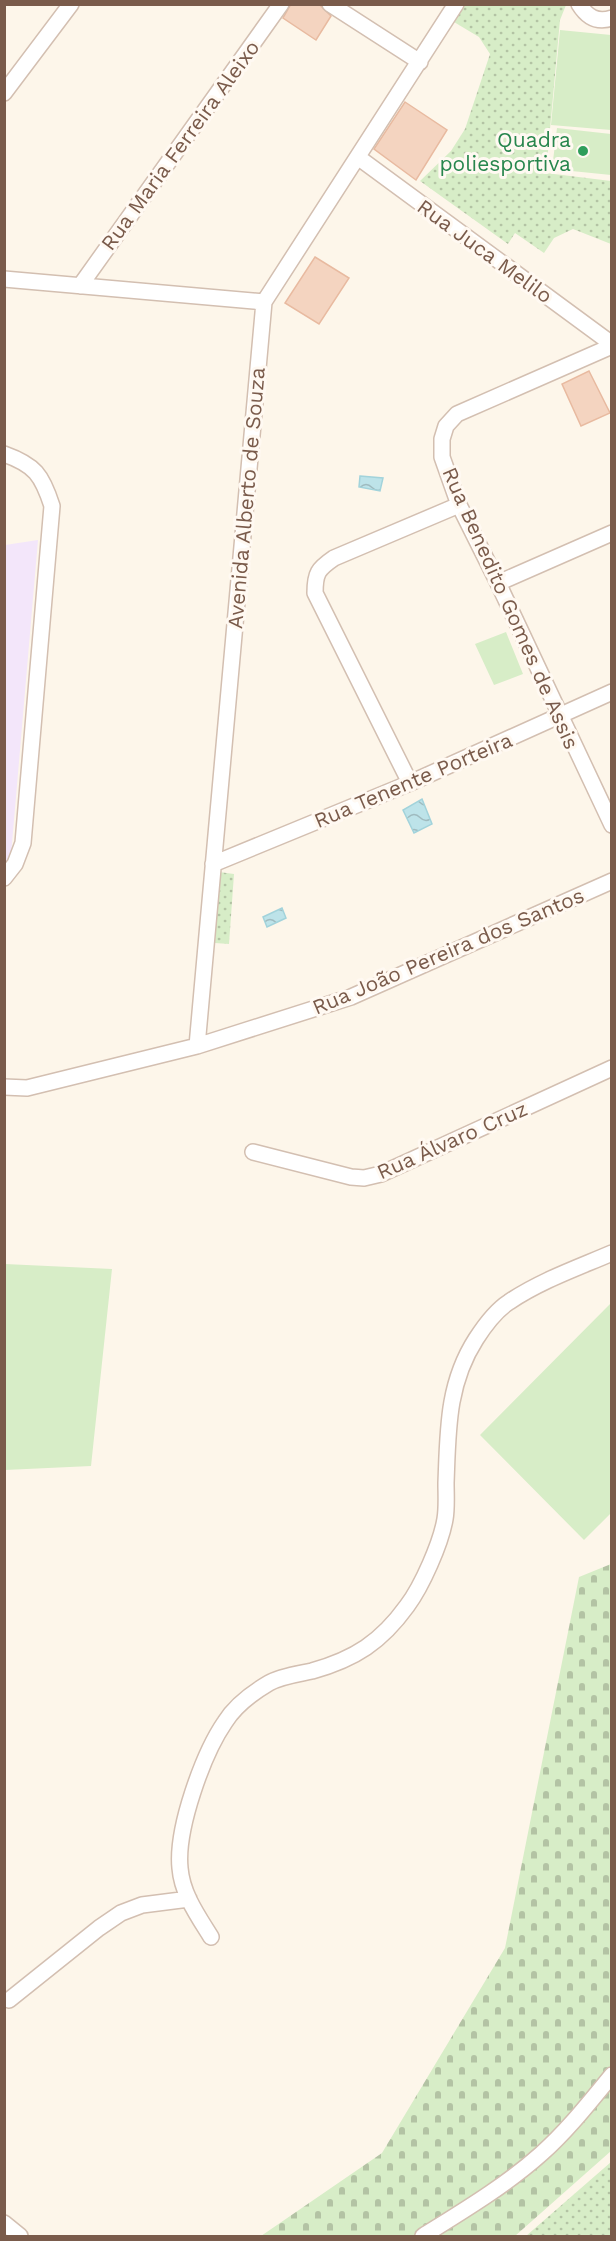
<svg xmlns="http://www.w3.org/2000/svg" width="616" height="2241" viewBox="0 0 616 2241" font-family="'Work Sans',sans-serif">
  <style>
    .education { fill: #f3e6fa }
    .cemetery { fill: url(#cemetery-stones) }
    .park { fill: url(#park-dots) }
    .pitch { fill: #d7edc7 }
    .water { fill: url(#water-waves); stroke: #a2d3db; stroke-width: 1.5 }
    .building { fill: #f4d4c0; stroke: #e8baa0; stroke-width: 1.5 }
    .lines { fill: none; stroke-linecap: round; stroke-linejoin: round }
    .minor-casing { stroke: #d3bfb1; stroke-width: 18 }
    .minor { stroke: #fff; stroke-width: 15 }
    .leisure-dot { fill: #2e9e5b; stroke: #fff9f2; stroke-width: 2 }
    .labels { text-anchor: middle; dominant-baseline: central; stroke-width: 6; stroke-linejoin: round; paint-order: stroke }
    .leisure-label { font-size: 21px; fill: #27864d; stroke: #fff9f2; text-anchor: end }
    .street-label { font-size: 21px; fill: #7a5b4b; stroke: #fff9f2 }
  </style>
  <defs>
    <pattern id="cemetery-stones" width="16" height="16" patternUnits="userSpaceOnUse" patternTransform="scale(1.5)"><rect width="16" height="16" fill="#d7edc7"/><path d="M2 7V4a2 2 0 0 1 4 0v3zM10 15v-3a2 2 0 0 1 4 0v3z" fill="#b3c3a4"/></pattern>
    <pattern id="park-dots" width="8" height="8" patternUnits="userSpaceOnUse" patternTransform="scale(1.5)"><rect width="8" height="8" fill="#d7edc7"/><path d="M2 2h.1M6 6h.1" fill="none" stroke="#b3c3a4" stroke-width="1.8" stroke-linecap="round"/></pattern>
    <pattern id="water-waves" width="16" height="10" patternUnits="userSpaceOnUse" patternTransform="scale(1.5)"><rect width="16" height="10" fill="#bde3e9"/><path d="M0 5q4-4 8 0t8 0" fill="none" stroke="#9fbbbf"/></pattern>
  </defs>
  <rect width="100%" height="100%" fill="#fdf6ea"/>
  <path class="education" d="M 38,540 L 11,855 L 5,865 L 5,545 Z"/>
  <path class="cemetery" d="M 611,1564 L 611,2151 L 515,2236 L 261,2236 L 382,2153 L 505,1948 L 579,1577 Z"/>
  <path class="park" d="M 465,4 L 566,5 L 560,20 L 546,173 L 611,181 L 611,244 L 573,229 L 554,238 L 544,253 L 515,233 L 508,244 L 420,181 L 451,151 L 465,129 L 490,54 L 479,37 L 454,22 Z
    M 219,872 L 234,874 L 229,944 L 215,943 Z
    M 611,2162 L 611,2236 L 526,2236 Z"/>
  <path class="pitch" d="M 560,30 L 611,35 L 611,130 L 551,125 Z
    M 557,128 L 611,134 L 611,175 L 552,169 Z
    M 506,632 L 523,674 L 494,685 L 475,644 Z
    M 5,1264 L 112,1269 L 91,1466 L 5,1470 Z
    M 611,1303 L 611,1513 L 584,1540 L 480,1435 Z"/>
  <path class="water" d="M 360,476 L 383,478 L 380,491 L 359,487 Z
    M 422,799 L 432,824 L 414,833 L 403,810 Z
    M 282,908 L 286,918 L 267,927 L 263,917 Z"/>
  <path class="building" d="M 291,4 L 319,4 L 331,16 L 316,40 L 283,18 Z
    M 405,102 L 447,130 L 416,180 L 374,149 Z
    M 315,257 L 349,278 L 319,324 L 285,303 Z
    M 589,371 L 610,413 L 581,426 L 562,384 Z"/>
  <g class="lines">
    <g class="minor-casing">
      <path id="minor" d="M 330,4 L 420,62
        M 579,4 C 587,17 597,23 612,18
        M 4,93 L 71,4
        M 359,158 L 612,344
        M 4,279 L 264,302
        M 80,286 L 281,4
        M 612,346 L 457,414 L 446,426 L 442,439 L 442,457 L 459,505 L 498,583 L 612,825
        M 4,454 C 35,465 42,475 52,506 L 23,843 L 15,864 L 4,878
        M 498,583 L 612,533
        M 410,783 L 315,593 C 315,573 318,569 334,558 L 459,505
        M 213,864 L 410,783 L 612,692
        M 197,1046 L 264,302 L 456,4
        M 4,1087 L 27,1088 L 197,1046 L 351,997 L 612,881
        M 253,1152 L 351,1177 L 364,1178 L 381,1174 L 612,1068
        M 211,1937 C 198,1916 182,1894 180,1868 C 176,1829 203,1754 225,1722 C 235,1706 252,1693 269,1683 C 281,1676 298,1674 312,1671 C 355,1659 381,1642 407,1606 C 422,1586 441,1543 445,1519 C 447,1508 446,1494 446,1483 C 448,1431 447,1384 476,1339 C 485,1325 495,1311 509,1302 C 540,1281 577,1268 612,1253
        M 9,2000 L 99,1928 L 121,1913 L 142,1905 L 189,1899
        M 4,2223 L 20,2236
        M 423,2236 C 463,2211 505,2186 541,2154 C 567,2131 589,2103 612,2075"/>
    </g>
    <use href="#minor" class="minor"/>
  </g>
  <circle class="leisure-dot" cx="583" cy="151" r="6"/>
  <g class="labels">
    <g class="leisure-label">
      <text x="571" y="139">Quadra<tspan x="571" dy="24">poliesportiva</tspan></text>
    </g>
    <g class="street-label">
      <text transform="translate(180 145) rotate(-54)">Rua Maria Ferreira Aleixo</text>
      <text transform="translate(485 251) rotate(36)">Rua Juca Melilo</text>
      <text transform="translate(246 498) rotate(-85)">Avenida Alberto de Souza</text>
      <text transform="translate(511 608) rotate(66)">Rua Benedito Gomes de Assis</text>
      <text transform="translate(413 780) rotate(-23)">Rua Tenente Porteira</text>
      <text transform="translate(448 951) rotate(-23)">Rua João Pereira dos Santos</text>
      <text transform="translate(452 1140) rotate(-24)">Rua Álvaro Cruz</text>
    </g>
  </g>
  <rect width="616" height="2241" fill="none" stroke="#7a5b4b" stroke-width="12"/>
</svg>
